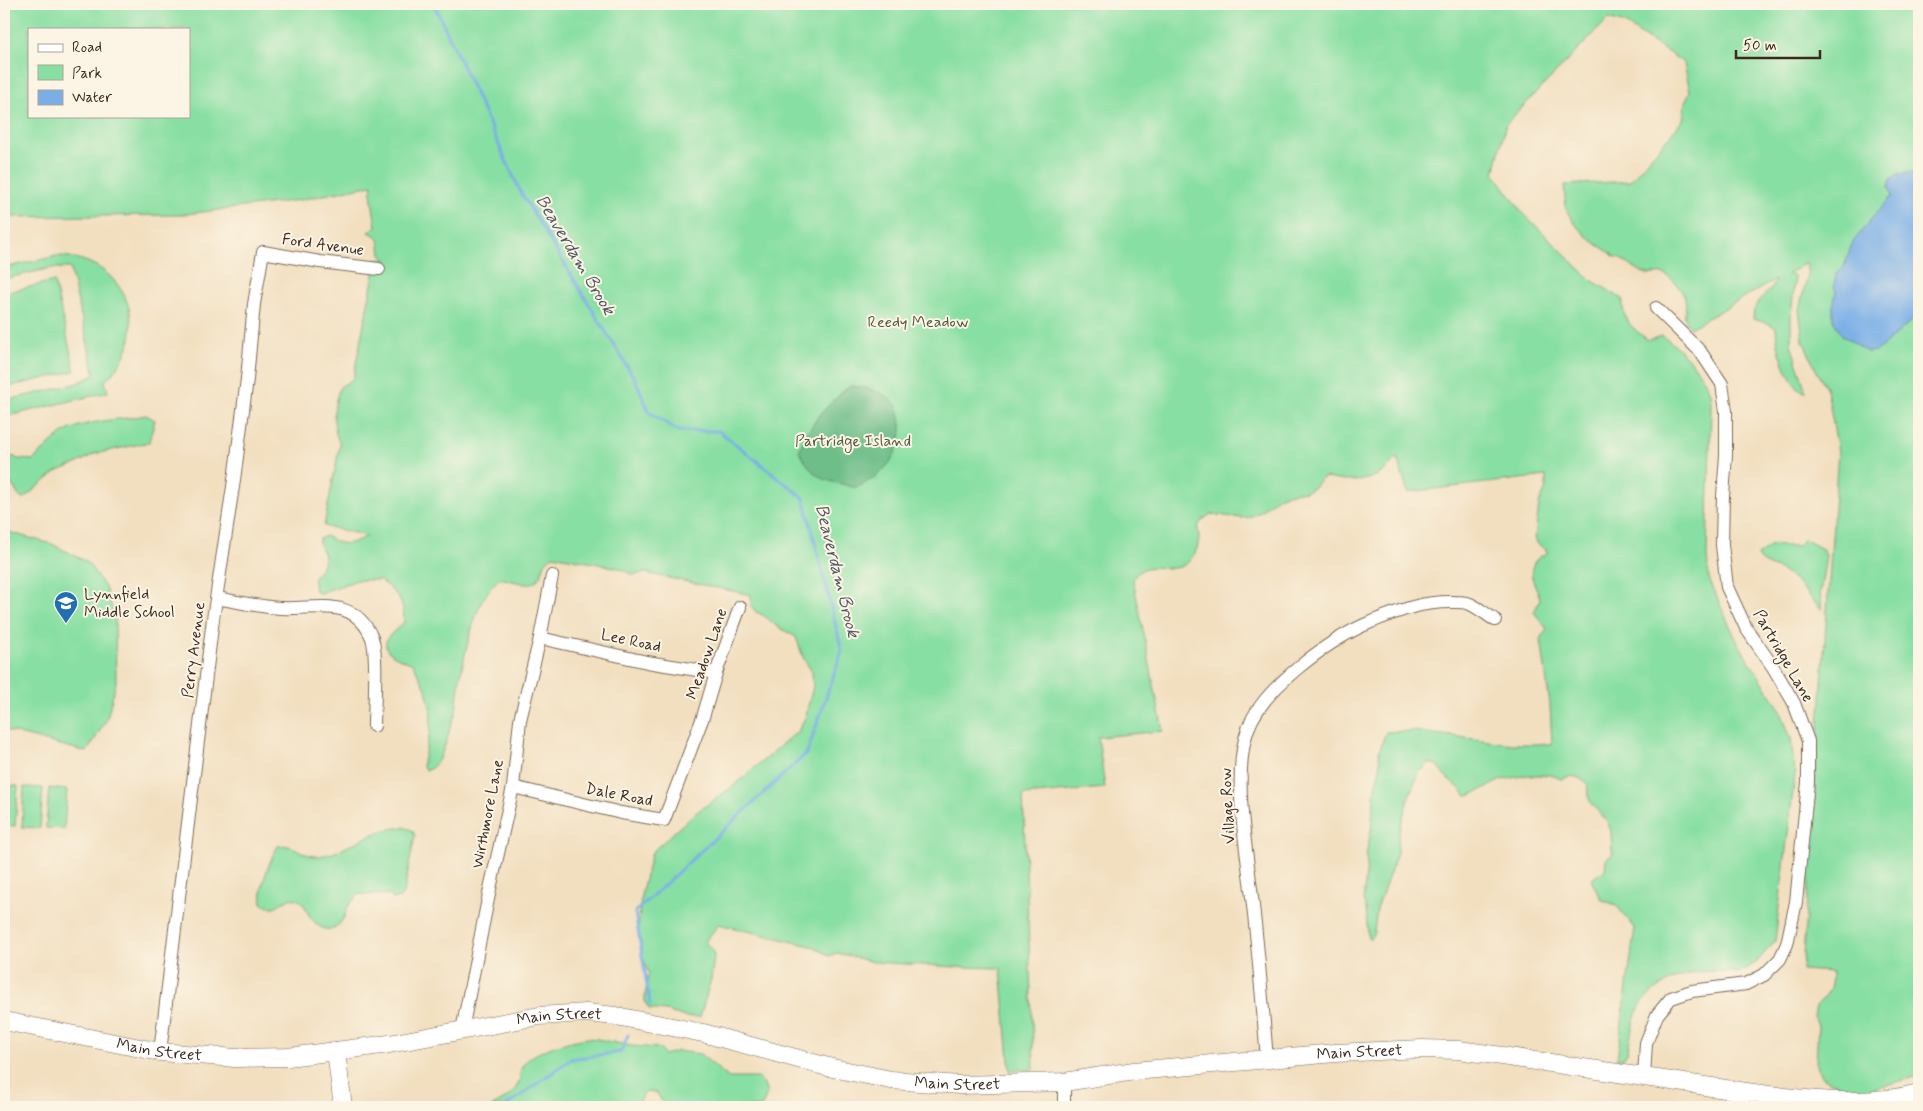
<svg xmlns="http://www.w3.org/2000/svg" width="1923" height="1111" viewBox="0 0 1923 1111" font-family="Mynerve,sans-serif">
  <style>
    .green { fill: #88dfa3; stroke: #628460; fill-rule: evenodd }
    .forest { fill: #6ebe89; stroke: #547454 }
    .water { fill: #79aee7; stroke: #5a6c82 }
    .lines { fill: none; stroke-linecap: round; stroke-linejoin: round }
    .stream { stroke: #79aee7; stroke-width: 3 }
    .street-casing { stroke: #7b6957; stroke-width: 14 }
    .secondary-casing { stroke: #7b6957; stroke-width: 19 }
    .street { stroke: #fff; stroke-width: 12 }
    .secondary { stroke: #fff; stroke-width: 18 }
    .labels { text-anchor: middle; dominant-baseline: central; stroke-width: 4; stroke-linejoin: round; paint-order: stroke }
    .street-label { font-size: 16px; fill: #3b2a1e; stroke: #fcf5e5 }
    .park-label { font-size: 16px; fill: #4e573f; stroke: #fcf5e5 }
    .poi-label { font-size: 16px; fill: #3b2a1e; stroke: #fcf5e5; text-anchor: start }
    .water-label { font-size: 18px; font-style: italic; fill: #515864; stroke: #fcf5e5 }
  </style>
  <rect width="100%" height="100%" fill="#fcf5e5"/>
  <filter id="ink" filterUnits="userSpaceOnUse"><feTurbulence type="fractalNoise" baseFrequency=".02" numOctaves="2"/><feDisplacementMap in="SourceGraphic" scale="10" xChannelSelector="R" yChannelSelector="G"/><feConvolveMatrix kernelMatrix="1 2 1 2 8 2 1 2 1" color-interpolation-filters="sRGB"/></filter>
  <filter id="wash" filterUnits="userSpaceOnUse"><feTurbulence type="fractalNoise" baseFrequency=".0096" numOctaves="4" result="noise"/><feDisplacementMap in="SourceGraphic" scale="20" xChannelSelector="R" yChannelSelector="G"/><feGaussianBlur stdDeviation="1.12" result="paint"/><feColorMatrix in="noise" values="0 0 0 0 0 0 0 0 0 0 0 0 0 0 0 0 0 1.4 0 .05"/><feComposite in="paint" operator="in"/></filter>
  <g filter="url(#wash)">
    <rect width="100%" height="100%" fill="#f2dfc0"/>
    <path class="green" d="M 4,4 L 1919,4 L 1919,983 L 1914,990 L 1914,1003 L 1919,1008 L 1919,1017 L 1915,1025 L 1915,1041 L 1919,1050 L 1919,1076 L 1868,1090 L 1854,1090 L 1829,1081 L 1821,1076 L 1816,1065 L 1818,1025 L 1814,1017 L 1816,1006 C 1828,993 1832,991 1832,972 L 1802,970 L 1838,452 L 1827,389 L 1815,368 L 1803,340 L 1799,309 L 1808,275 L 1806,263 L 1787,274 L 1795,276 L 1791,316 L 1791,344 L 1806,392 L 1801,391 C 1786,375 1777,351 1776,328 L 1770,324 L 1753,319 C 1753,297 1773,294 1775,280 L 1690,328 C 1680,314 1688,313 1685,299 C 1683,290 1671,276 1662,274 C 1657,273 1652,275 1647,274 C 1635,272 1626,259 1613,256 L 1612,254 C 1594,243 1578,232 1568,213 C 1565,206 1565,193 1564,185 L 1630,181 L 1683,120 L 1685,102 L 1690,91 L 1684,63 L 1625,24 L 1608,19 L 1506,124 L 1494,173 L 1522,212 L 1591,280 L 1623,299 C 1621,321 1633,328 1648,340 L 1662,336 C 1676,343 1703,373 1708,388 C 1711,394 1711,400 1711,407 L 1707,555 L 1709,578 L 1721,607 L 1738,643 L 1780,709 L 1791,739 L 1795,774 L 1775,941 L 1756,963 L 1738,973 C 1703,966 1654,977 1637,1012 C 1632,1024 1630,1041 1627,1053 L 1623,1058 L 1617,1059 L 1635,928 L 1616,905 L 1602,900 L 1592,882 L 1593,878 L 1605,870 L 1606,859 L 1613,854 C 1610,845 1613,835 1609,826 C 1602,809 1585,808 1588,785 L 1582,779 L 1572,776 L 1561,779 L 1552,775 L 1528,775 L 1501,780 L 1469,796 L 1465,795 C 1457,783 1443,778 1437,765 L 1429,763 L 1419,773 L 1410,793 L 1399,831 L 1397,853 L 1377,909 L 1374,932 L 1371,938 L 1368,938 L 1366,908 L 1363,901 L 1367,865 L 1366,856 L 1371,830 L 1375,787 L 1380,768 L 1379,751 L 1386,732 L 1413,731 L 1512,744 L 1552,744 L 1550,705 L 1541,639 L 1547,629 L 1534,612 L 1540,600 C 1538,585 1523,574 1538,558 C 1541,555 1544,556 1548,552 L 1537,543 L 1535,538 L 1539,504 L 1546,488 L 1546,476 L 1408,492 L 1397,458 C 1392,462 1388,468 1383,472 C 1366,483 1344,483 1325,477 L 1319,481 L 1314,487 L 1306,491 L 1285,494 L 1277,498 L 1258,513 L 1249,517 L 1241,518 L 1211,514 C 1207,517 1201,520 1199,525 C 1197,529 1199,532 1199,536 C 1199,547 1194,558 1186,564 C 1168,576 1147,556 1133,579 L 1163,731 L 1098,737 L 1105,788 L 1023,795 L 1034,1069 L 1010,1071 L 1001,968 L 957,967 L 873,962 L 837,953 L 829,956 L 815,947 L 718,924 C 715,931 709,935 705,942 L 713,951 L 714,957 L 711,979 L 700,1017 L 685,1017 L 666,1011 L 649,1009 L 645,1002 L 645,995 L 649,974 L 641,952 L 638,934 L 641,895 L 652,852 L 694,814 L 731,788 L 798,731 L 805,718 L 813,687 L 812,672 L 803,657 L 796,637 L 778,627 L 763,615 L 756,612 L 751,606 L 751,595 L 645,573 L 633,575 L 619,568 L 553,555 L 545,563 L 541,575 L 536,581 L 530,584 L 525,584 L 500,578 C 490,587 481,600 477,613 C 470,632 465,653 461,673 C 458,685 458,698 456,711 C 456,716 452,720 451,725 C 448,736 440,769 426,770 L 422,766 L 430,731 L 431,712 L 426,689 L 413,664 C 402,659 377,653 389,636 C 394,631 399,627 404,622 C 404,599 396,594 380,580 L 357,580 L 320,593 L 315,591 L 313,578 C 319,570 328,562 322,551 C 320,546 318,545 319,539 L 326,536 C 343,547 349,545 367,536 L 324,526 L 340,444 C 331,426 333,405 340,387 L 353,379 L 377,259 L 386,260 L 381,254 L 379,238 L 369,232 L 376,227 L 371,193 L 372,185 L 300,200 L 178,215 L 4,217 ZM 29,29 L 189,29 L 189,116 L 29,116 Z
      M 57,256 C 127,257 157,334 105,381 L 108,392 L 4,417 L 4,401 L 75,384 L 95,375 L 70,268 L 51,268 L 4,279 L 4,268 Z
      M 54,281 L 75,371 L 4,388 L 4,293 Z
      M 146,415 L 155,420 L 149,442 L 94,454 L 76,464 L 56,472 L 24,498 L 21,498 C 17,495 17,492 14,488 C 7,477 0,464 13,456 L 18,459 L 33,460 C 42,452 52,442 62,434 C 82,420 122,420 146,415 Z
      M 4,532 L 8,532 L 52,544 L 87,562 L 105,587 L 115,618 L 116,682 L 107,719 L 87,752 L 4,730 Z
      M 1804,539 L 1824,550 L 1826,556 L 1820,593 L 1822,610 C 1809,597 1798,581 1783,572 C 1774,566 1761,566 1757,556 L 1773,544 L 1780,546 L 1797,546 Z
      M 4,785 L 18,786 L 15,826 L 4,825 Z
      M 24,787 L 43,788 L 40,828 L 22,827 Z
      M 49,788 L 67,790 L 64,829 L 46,828 Z
      M 404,827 L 412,830 L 415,835 L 404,892 L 400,898 L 392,899 L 391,895 L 359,894 C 356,898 351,901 349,905 C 346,910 346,915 343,919 C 332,938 316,928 308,913 C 306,908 302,900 296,899 C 282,895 277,916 262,903 C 259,887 270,860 278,846 C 294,842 303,858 319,856 C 338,854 352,843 369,836 C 380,831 392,828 404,827 Z
      M 587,1038 L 597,1039 L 631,1046 L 658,1048 L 661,1050 L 664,1055 L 678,1051 L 700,1054 L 729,1078 L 758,1078 L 764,1085 L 767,1093 L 762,1107 L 665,1107 L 657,1093 L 649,1091 L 645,1092 L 640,1101 L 642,1107 L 491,1107 C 503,1100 513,1096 519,1082 C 521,1078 519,1072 522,1067 C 531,1050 569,1041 587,1038 Z"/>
    <path class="forest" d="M 852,386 C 867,387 887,393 896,405 C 900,411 900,417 901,424 C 902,447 890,469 870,480 C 865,483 861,486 856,487 C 851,488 847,485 842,484 C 816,479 812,473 799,451 C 807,430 819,414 836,398 C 841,394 845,388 852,386 Z"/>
    <path class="water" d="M 1918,172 L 1919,172 L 1919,314 L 1877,351 L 1867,352 L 1842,335 L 1833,320 L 1833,307 L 1836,291 L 1834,288 L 1836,274 L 1844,267 L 1850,249 L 1854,241 L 1872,218 L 1892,196 L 1889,187 L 1891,179 L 1898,174 Z"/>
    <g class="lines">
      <path class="stream" d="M 434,4 L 521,193 L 636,381 L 649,412 L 678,431 L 719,431 L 804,498 L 842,651 L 807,753 L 635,912 L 650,1004
        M 505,1107 L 571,1059 L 621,1052 L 628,1035"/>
    </g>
  </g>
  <g filter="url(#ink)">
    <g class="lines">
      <g class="street-casing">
        <path id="street" d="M 217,598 C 238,602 259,607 281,608 C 316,610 354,595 372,638 C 378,656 374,706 374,726
          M 540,638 L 647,662 L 716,673
          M 513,787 L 621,813 L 664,820 L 703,717 L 716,673 L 740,607
          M 462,1030 L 490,889 L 513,787 L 520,720 L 540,638 L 552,576
          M 160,1052 L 213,619 L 234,480 L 247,379 L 254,304 L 263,252 L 320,262 L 379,269
          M 1267,1060 C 1263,1009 1259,957 1253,906 C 1248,856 1231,776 1248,729 C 1262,688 1332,638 1371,622 C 1401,610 1422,601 1455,602 C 1460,602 1466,602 1470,604 C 1479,608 1487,615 1495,620
          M 1644,1077 L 1646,1043 L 1657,1015 L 1671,998 L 1692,991 L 1746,984 L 1764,975 L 1780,959 L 1787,944 L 1796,902 L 1808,782 L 1808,741 L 1794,703 L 1773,667 L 1746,628 L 1727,587 L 1722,545 L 1723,496 L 1726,455 L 1726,411 L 1722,384 L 1700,351 L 1656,308
          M 1064,1107 L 1064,1082"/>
      </g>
      <g class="secondary-casing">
        <g id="secondary">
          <path id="s1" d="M 4,1021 L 160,1052 L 235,1058 L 288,1057 L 336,1051 L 389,1044 L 539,1016 L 586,1013 L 616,1016 L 703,1033 L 828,1067 L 891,1080 L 960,1085 L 1064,1082 L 1134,1071 L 1335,1053 L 1422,1049 L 1458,1050 C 1541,1061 1623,1074 1705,1086 C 1771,1095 1855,1111 1919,1093"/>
          <path d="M 336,1051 L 343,1107"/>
        </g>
      </g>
      <use href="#street" class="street"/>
      <use href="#secondary" class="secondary"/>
    </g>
  </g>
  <defs>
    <g id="school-pin" transform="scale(1.25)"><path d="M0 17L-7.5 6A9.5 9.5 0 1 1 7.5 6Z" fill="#1f6fb2" stroke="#fcf5e5"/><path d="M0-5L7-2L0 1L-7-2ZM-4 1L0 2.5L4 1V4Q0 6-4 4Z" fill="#fff"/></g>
  </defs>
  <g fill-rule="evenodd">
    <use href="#school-pin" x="66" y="603"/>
  </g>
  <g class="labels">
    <g class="street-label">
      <text transform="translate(323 245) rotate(8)">Ford Avenue</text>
      <text transform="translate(631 641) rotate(12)">Lee Road</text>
      <text transform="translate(194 650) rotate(-83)">Perry Avenue</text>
      <text transform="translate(707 654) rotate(-71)">Meadow Lane</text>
      <text transform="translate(1783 656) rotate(60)">Partridge Lane</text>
      <text transform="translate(619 795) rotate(11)">Dale Road</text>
      <text transform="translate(1228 806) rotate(-93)">Village Row</text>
      <text transform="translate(488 814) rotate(-79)">Wirthmore Lane</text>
      <text stroke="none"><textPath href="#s1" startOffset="562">Main Street</textPath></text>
      <text stroke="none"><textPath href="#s1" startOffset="158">Main Street</textPath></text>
      <text stroke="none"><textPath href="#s1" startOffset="1372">Main Street</textPath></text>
      <text stroke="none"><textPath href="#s1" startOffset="968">Main Street</textPath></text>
    </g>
    <g class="park-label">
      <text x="918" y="322">Reedy Meadow</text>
      <text x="853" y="441">Partridge Island</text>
    </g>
    <g class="poi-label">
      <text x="84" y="594">Lynnfield<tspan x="84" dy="18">Middle School</tspan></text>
    </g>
    <g class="water-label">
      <text transform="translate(575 255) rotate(59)">Beaverdam Brook</text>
      <text transform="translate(837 571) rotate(76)">Beaverdam Brook</text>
    </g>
  </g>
  <rect width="1923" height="1111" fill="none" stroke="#fcf5e5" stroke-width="20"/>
  <rect x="28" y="28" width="162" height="90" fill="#fcf5e5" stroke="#afa495"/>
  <rect x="38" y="44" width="25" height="8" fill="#ffffff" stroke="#afa495"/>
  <text x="72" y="52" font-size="15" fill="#3b2a1e">Road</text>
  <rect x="38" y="65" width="25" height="15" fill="#88dfa3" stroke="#afa495"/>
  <text x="72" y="78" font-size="15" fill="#3b2a1e">Park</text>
  <rect x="38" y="90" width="25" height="15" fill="#79aee7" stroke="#afa495"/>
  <text x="72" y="102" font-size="15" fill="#3b2a1e">Water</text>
  <path d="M1736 50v8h84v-8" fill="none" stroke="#3b2a1e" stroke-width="2.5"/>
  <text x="1743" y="50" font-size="15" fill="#3b2a1e" stroke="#fcf5e5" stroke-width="4" paint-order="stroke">50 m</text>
</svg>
